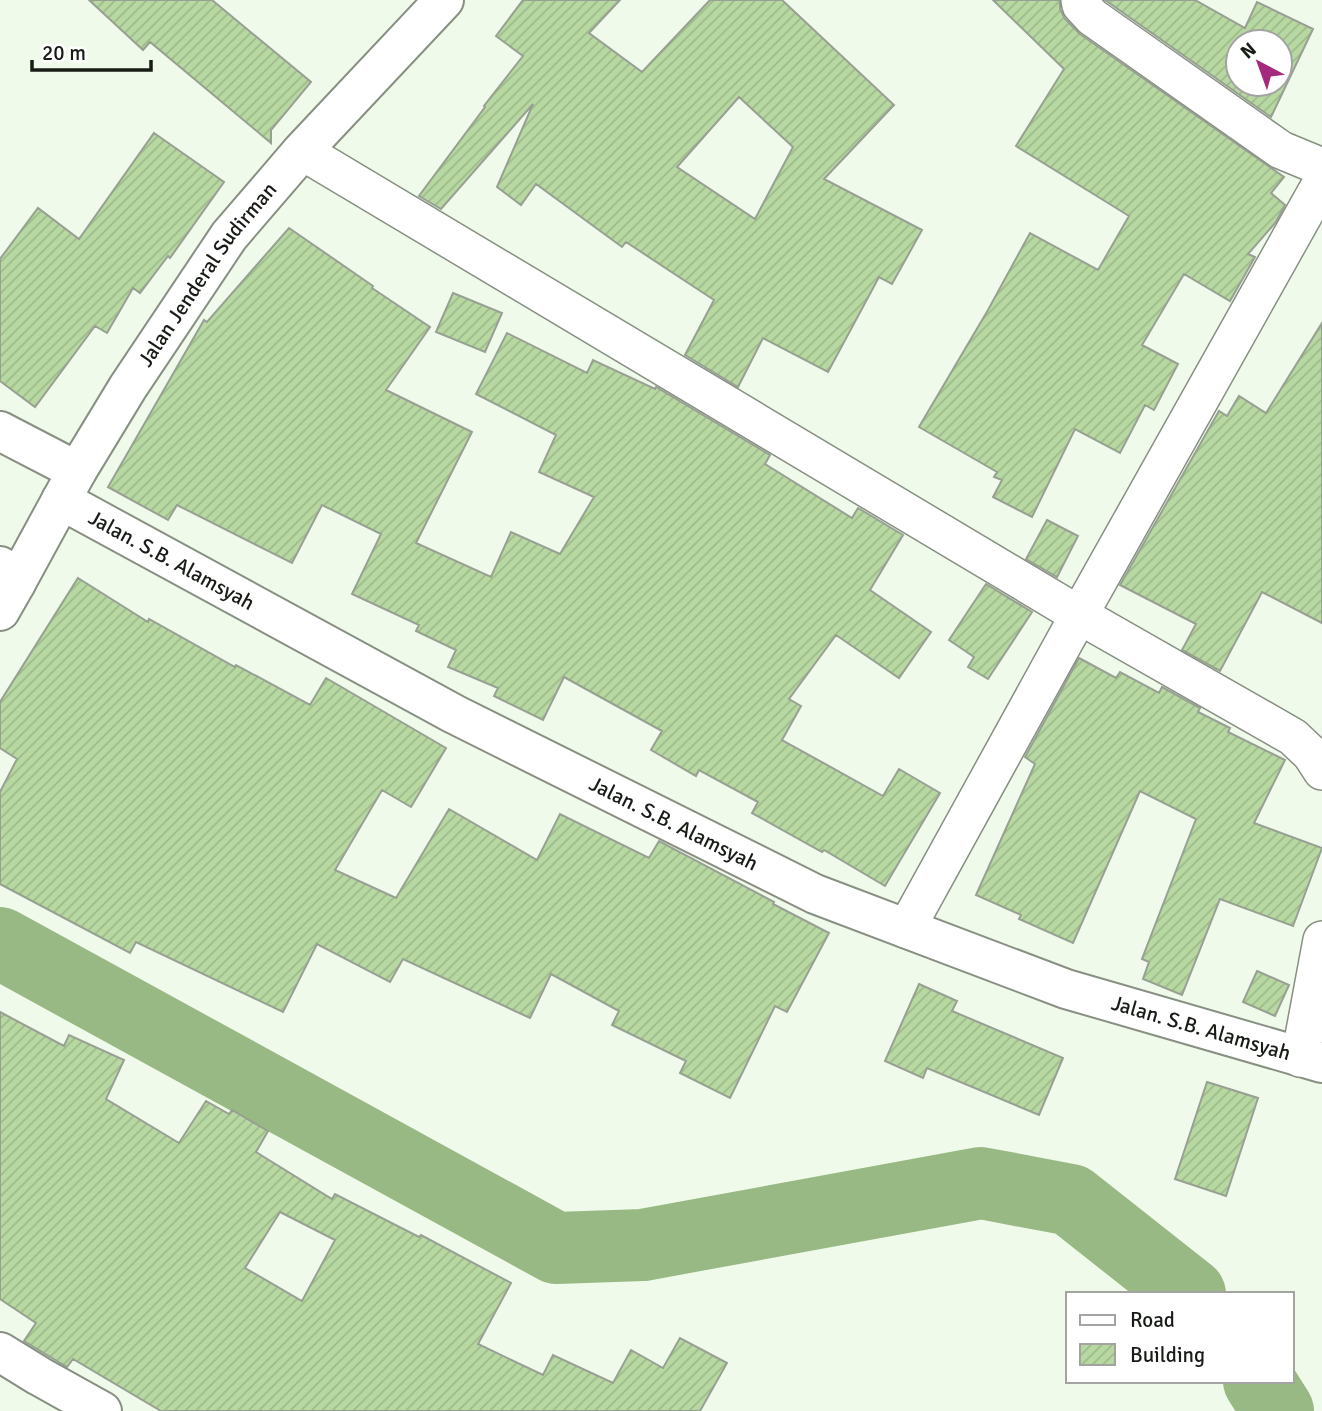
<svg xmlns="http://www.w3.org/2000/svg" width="1322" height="1411" viewBox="0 0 1322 1411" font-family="Signika,sans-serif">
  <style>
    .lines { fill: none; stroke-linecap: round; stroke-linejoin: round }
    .river { stroke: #98b983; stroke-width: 72 }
    .building { fill: url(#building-hatch); stroke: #97a092; stroke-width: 2; fill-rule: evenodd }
    .street-casing { stroke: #879082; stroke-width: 40 }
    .secondary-casing { stroke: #879082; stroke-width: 42 }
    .primary-casing { stroke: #879082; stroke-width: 42 }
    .street { stroke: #fff; stroke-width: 37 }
    .secondary { stroke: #fff; stroke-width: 38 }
    .primary { stroke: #fff; stroke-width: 38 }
    .labels { text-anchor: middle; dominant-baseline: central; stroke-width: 5; stroke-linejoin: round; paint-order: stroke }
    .street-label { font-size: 21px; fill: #181c16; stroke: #fff }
  </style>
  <defs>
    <pattern id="building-hatch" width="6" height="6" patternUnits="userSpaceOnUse" patternTransform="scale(1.75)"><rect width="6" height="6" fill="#b7d9a1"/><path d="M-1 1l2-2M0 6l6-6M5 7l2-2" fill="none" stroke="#9dba8a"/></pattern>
  </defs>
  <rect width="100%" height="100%" fill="#f0faea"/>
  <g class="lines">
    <path class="river" d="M 0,943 L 556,1248 L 643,1245 L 981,1183 L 1071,1200 L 1190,1294
      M 1259,1381 L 1278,1411"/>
  </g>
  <path class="building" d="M 89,0 L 212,0 L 311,82 L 271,130 L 271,143 L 150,42 L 143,50 Z
    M 523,0 L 620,0 L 589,33 L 642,72 L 710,0 L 782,0 L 894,105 L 824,179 L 922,230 L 892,284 L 879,277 L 828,372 L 763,338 L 738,387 L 685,355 L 714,300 L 626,242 L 622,247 L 536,184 L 521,205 L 497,187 L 533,104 L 441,209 L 419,196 L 485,107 L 484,106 L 523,56 L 496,36 ZM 739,97 L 793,147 L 755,219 L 677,167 Z
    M 993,0 L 1060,0 L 1060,9 L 1065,19 L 1080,34 L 1284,177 L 1271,193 L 1285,205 L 1276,222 L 1248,254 L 1255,257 L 1230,301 L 1184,274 L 1142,345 L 1178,364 L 1154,410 L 1145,405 L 1120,453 L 1075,429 L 1032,517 L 993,497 L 1002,480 L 994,477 L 997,472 L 919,427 L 988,310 L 1030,233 L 1098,270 L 1129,216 L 1016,146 L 1064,69 Z
    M 1105,0 L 1195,0 L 1245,28 L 1257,2 L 1313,29 L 1271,117 ZM 1238,42 L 1280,42 L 1280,84 L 1238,84 Z
    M 154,133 L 224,182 L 170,258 L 168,256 L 140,293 L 133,288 L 107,333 L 95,326 L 35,407 L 0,381 L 0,259 L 38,208 L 79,239 Z
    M 289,228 L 373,286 L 372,288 L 430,327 L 386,390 L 472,432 L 416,543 L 491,577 L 511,532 L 560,554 L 594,497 L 539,472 L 556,435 L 476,394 L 507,333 L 587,373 L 593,360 L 655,389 L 656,387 L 770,455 L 765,464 L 852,518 L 858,508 L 903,535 L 870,590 L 931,632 L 899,678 L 836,635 L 789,699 L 801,706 L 782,740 L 883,796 L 899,769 L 940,793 L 885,886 L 824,850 L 822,852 L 752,813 L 758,802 L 699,770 L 696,776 L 651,750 L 662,731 L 564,677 L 543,720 L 494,696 L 498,688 L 448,667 L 456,650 L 416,631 L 419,625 L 352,594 L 381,534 L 322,505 L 292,563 L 177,505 L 168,520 L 108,487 L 204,320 L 207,322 Z
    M 453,293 L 502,313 L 485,352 L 436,332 Z
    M 1322,323 L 1322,623 L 1262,592 L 1220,671 L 1182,650 L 1196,624 L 1120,585 L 1219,411 L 1227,416 L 1239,396 L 1266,413 Z
    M 1047,520 L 1078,536 L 1057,577 L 1026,559 Z
    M 78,578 L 148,622 L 149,619 L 235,667 L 236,665 L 310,705 L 326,678 L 446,748 L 411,807 L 382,790 L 335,870 L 396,898 L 449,809 L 537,860 L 560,814 L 649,858 L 659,841 L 774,902 L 773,904 L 829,933 L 787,1012 L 775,1006 L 730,1098 L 680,1073 L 686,1061 L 612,1025 L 619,1011 L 551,974 L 530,1018 L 403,959 L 390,982 L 317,944 L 283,1012 L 136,942 L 130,953 L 0,884 L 0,792 L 17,759 L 0,748 L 0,702 Z
    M 986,584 L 1032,612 L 988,679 L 968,667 L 974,657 L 949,640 Z
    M 1079,658 L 1116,678 L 1120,672 L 1159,693 L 1162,687 L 1200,708 L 1198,712 L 1230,728 L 1228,732 L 1285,760 L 1254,823 L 1322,848 L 1293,926 L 1220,899 L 1182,995 L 1143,979 L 1149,962 L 1142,959 L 1196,819 L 1140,791 L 1073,943 L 1019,919 L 1021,915 L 976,895 L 1035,764 L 1025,757 Z
    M 1257,971 L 1289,985 L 1275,1016 L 1243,1002 Z
    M 919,984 L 957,1001 L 952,1011 L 1063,1058 L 1039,1115 L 927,1068 L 923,1078 L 885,1061 Z
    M 0,1012 L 64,1046 L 69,1035 L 124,1060 L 106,1099 L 179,1143 L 206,1101 L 229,1114 L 232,1110 L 268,1131 L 256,1152 L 332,1199 L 335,1194 L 419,1237 L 421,1235 L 511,1283 L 478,1344 L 543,1375 L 553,1355 L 613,1383 L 631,1350 L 663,1368 L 680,1338 L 727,1363 L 700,1411 L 161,1411 L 73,1359 L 67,1367 L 24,1341 L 36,1323 L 0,1299 ZM 280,1212 L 335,1240 L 302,1301 L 245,1268 Z
    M 1207,1082 L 1258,1098 L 1226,1196 L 1175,1179 Z"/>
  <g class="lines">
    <g class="street-casing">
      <path id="street" d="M 1080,0 L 1081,5 L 1092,17 L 1281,150 L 1322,167
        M 302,151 L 1079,615 L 1293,737 L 1311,754 L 1322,771
        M 906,929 L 1079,615 L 1322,182
        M 1300,1058 L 1322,940"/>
    </g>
    <g class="secondary-casing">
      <g id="secondary">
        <path id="s1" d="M 61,500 L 454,714 L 815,894 L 1066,989 L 1322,1063"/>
        <path d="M 0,611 L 16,583"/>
        <path d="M 0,1352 L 39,1376 L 102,1411"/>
      </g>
    </g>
    <g class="primary-casing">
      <g id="primary">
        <path d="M 0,431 L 77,471"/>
        <path id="s2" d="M 0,566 L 16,583 L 77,471 L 128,387 L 229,236 L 302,151 L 444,0"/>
      </g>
    </g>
    <use href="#street" class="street"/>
    <use href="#secondary" class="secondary"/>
    <use href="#primary" class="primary"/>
  </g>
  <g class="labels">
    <g class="street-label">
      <text stroke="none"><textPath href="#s2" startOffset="387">Jalan Jenderal Sudirman</textPath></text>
      <text stroke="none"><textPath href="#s1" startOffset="126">Jalan. S.B. Alamsyah</textPath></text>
      <text stroke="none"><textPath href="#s1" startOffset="693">Jalan. S.B. Alamsyah</textPath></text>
      <text stroke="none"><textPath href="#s1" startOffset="1260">Jalan. S.B. Alamsyah</textPath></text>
    </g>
  </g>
  <rect x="1066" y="1292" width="228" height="91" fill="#ffffff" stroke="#a3a4a2" stroke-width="2"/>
  <rect x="1080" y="1315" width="35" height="10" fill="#ffffff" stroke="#a3a4a2" stroke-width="2"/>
  <text x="1130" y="1327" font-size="21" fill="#181c16">Road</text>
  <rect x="1080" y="1344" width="35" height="21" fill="url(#building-hatch)" stroke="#a3a4a2" stroke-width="2"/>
  <text x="1130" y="1362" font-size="21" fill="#181c16">Building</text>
  <g transform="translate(1259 63) rotate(319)"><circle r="33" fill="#ffffff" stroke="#a3a4a2" stroke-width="2"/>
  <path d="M0-5L12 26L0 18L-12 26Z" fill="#a52a7e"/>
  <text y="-10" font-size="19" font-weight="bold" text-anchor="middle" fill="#181c16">N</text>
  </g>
  <path d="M32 60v10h119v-10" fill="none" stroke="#181c16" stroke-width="3.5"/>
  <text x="42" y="60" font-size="21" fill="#181c16" stroke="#ffffff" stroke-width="5" paint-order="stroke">20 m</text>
</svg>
